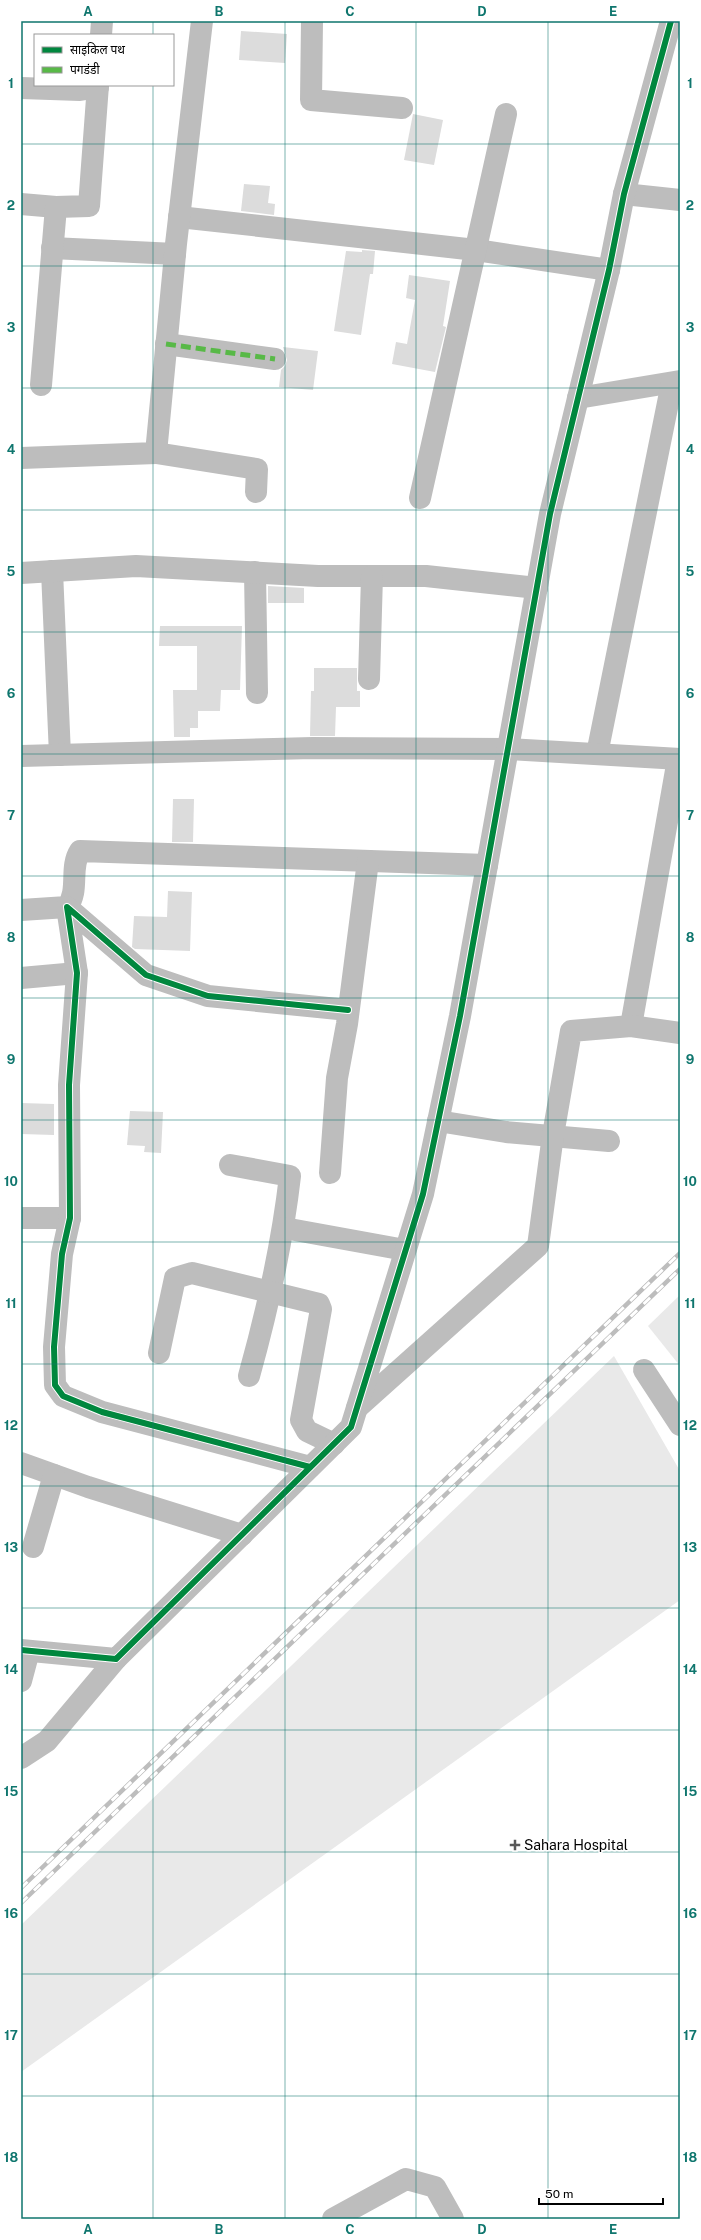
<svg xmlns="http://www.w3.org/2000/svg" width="701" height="2240" font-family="'Public Sans','Noto Sans Devanagari',sans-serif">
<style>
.green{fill:#e9e9e9}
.building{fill:#dcdcdc}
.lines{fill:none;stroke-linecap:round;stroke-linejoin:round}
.minor{stroke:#bdbdbd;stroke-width:22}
.rail-casing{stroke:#bdbdbd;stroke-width:4.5}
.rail{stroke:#fff;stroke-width:3;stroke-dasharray:9;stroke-linecap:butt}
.quiet{stroke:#58b947;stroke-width:5;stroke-dasharray:10 5;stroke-linecap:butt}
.cycleway-casing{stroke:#fff;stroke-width:8}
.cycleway{stroke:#00873e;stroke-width:6}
.grid{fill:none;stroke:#0f766e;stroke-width:1;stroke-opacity:0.55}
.poi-dot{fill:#595959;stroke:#fff;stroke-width:1.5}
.labels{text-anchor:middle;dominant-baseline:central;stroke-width:3;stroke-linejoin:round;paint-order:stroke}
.poi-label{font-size:14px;fill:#000;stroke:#fff;text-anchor:start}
.neatline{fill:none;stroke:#0f766e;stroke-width:1.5}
.grid-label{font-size:13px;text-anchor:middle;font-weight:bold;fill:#0f766e}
</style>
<rect width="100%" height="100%" fill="#fff"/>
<g class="green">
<polygon points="680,1295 680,1366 648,1326"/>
<polygon points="614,1356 680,1471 680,1600 21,2072 21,1925"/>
</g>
<g class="building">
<polygon points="241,31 287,34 285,63 239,60"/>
<polygon points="413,114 443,120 434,165 404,160"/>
<polygon points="244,184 270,186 268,203 275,204 274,215 241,211"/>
<polygon points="362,250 375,251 373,274 370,274 361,335 334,331 346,251 362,252"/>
<polygon points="409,275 450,281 443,326 446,327 435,372 392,364 396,342 407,344 415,300 406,298"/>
<polygon points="283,347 318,351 313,390 279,387 281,370 285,366 287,360"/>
<polygon points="268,586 304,588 304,603 268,603"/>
<polygon points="160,626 242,626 240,690 221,690 220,711 198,711 198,728 190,728 190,737 174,737 173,690 197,690 197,646 159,646"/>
<polygon points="314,668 357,668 357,691 360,691 360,707 336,707 335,736 310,736 311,691 314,691"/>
<polygon points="173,799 194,799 193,842 172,842"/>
<polygon points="168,891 192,892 190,951 135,949 132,947 134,916 167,917"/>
<polygon points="21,1103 54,1104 54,1135 21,1134"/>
<polygon points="130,1111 163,1112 161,1153 144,1152 145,1146 127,1145"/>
</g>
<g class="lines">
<g class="minor">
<polyline points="312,21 311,100 402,108"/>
<polyline points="101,35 102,21"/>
<polyline points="21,88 80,90 98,87"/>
<polyline points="624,194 680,200"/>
<polyline points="21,204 56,207"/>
<polyline points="179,217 476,250 609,270"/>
<polyline points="52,248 175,254"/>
<polyline points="166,344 275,359"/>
<polyline points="41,385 56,207 89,206 98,85"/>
<polyline points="578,398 680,381"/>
<polyline points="156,453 257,469 256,492"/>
<polyline points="21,458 156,453 176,244 202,21"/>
<polyline points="420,498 506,114"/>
<polyline points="52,571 60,755"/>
<polyline points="255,572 257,693"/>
<polyline points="21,573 136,566 318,576 426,576 537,588"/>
<polyline points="369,679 372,576"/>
<polyline points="597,754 672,383"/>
<polyline points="21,756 313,748 508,749 680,759"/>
<path d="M21 910 67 907C80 890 69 868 80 851L487 865"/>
<polyline points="21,978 77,973"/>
<polyline points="631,1026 678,759"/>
<polyline points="438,1121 506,1132 609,1141"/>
<path d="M230 1165 290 1176C282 1246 268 1308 249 1376"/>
<polyline points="330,1173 337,1078 347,1024 368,861"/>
<polyline points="21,1218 70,1218"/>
<polyline points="284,1228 405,1250"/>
<polyline points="159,1353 175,1278 192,1273 319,1304 321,1309 301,1420 307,1431 334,1444"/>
<polyline points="644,1370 680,1425"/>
<polyline points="357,1408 538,1246 553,1135 571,1031 631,1026 680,1033"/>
<polyline points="21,1463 88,1487 242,1535"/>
<polyline points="310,1467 102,1412 63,1396 55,1385 54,1347 62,1254 70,1218 69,1085 77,973 67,907 146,975 208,996 348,1010"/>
<polyline points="33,1547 54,1475"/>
<polyline points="21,1650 116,1659 351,1427 423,1194 460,1016 550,514 609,270 624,194 671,21"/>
<polyline points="21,1681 29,1651"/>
<polyline points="21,1758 47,1741 116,1659"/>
<polyline points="333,2219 406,2179 435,2187 453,2219"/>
</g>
<defs>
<g id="rail">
<polyline points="21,1888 680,1253"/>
<polyline points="21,1903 680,1269"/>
</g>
</defs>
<use href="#rail" class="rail-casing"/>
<use href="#rail" class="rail"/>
<polyline class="quiet" points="166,344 275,359"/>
<defs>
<g id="cycleway">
<polyline points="310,1467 102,1412 63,1396 55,1385 54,1347 62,1254 70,1218 69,1085 77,973 67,907 146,975 208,996 348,1010"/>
<polyline points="21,1650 116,1659 351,1427 423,1194 460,1016 550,514 609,270 624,194 671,21"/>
</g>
</defs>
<use href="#cycleway" class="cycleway-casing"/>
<use href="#cycleway" class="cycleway"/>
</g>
<path class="grid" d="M153 21V35M285 21V2219M416 21V2219M548 21V2219M153 85V2219M21 144H680M21 266H680M21 388H680M21 510H680M21 632H680M21 754H680M21 876H680M21 998H680M21 1120H680M21 1242H680M21 1364H680M21 1486H680M21 1608H680M21 1730H680M21 1852H680M21 1974H680M21 2096H680"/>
<path class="poi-dot" d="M513 1839h4v4h4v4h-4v4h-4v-4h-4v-4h4z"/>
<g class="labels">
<g class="poi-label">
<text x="524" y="1845">Sahara Hospital</text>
</g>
</g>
<rect width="701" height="2240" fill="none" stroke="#ffffff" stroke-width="44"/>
<rect x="34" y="34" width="140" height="52" fill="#ffffff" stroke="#999999"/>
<rect x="42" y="47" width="20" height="6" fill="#00873e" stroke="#999999"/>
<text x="70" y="54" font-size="12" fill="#000000">साइकिल पथ</text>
<rect x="42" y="67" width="20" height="6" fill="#58b947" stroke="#999999"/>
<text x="70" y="74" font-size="12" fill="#000000">पगडंडी</text>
<path d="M539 2198v6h124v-6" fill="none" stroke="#000000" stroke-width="2"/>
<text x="545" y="2198" font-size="12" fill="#000000" stroke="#ffffff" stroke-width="3" paint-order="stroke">50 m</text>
<rect x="22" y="22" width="657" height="2196" class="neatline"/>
<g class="grid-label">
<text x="88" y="16">A</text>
<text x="219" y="16">B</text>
<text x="350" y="16">C</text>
<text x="482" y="16">D</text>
<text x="613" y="16">E</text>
<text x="11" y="88">1</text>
<text x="690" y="88">1</text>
<text x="11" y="210">2</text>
<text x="690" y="210">2</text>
<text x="11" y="332">3</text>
<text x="690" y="332">3</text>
<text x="11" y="454">4</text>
<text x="690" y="454">4</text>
<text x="11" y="576">5</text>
<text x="690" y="576">5</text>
<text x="11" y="698">6</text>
<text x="690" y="698">6</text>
<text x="11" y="820">7</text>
<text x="690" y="820">7</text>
<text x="11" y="942">8</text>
<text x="690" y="942">8</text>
<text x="11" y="1064">9</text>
<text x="690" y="1064">9</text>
<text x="11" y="1186">10</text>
<text x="690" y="1186">10</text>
<text x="11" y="1308">11</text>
<text x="690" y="1308">11</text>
<text x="11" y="1430">12</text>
<text x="690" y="1430">12</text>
<text x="11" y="1552">13</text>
<text x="690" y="1552">13</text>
<text x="11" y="1674">14</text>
<text x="690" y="1674">14</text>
<text x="11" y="1796">15</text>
<text x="690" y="1796">15</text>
<text x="11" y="1918">16</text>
<text x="690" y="1918">16</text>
<text x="11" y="2040">17</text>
<text x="690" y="2040">17</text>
<text x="11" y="2162">18</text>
<text x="690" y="2162">18</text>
<text x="88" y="2234">A</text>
<text x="219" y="2234">B</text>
<text x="350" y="2234">C</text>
<text x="482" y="2234">D</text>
<text x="613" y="2234">E</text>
</g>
</svg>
